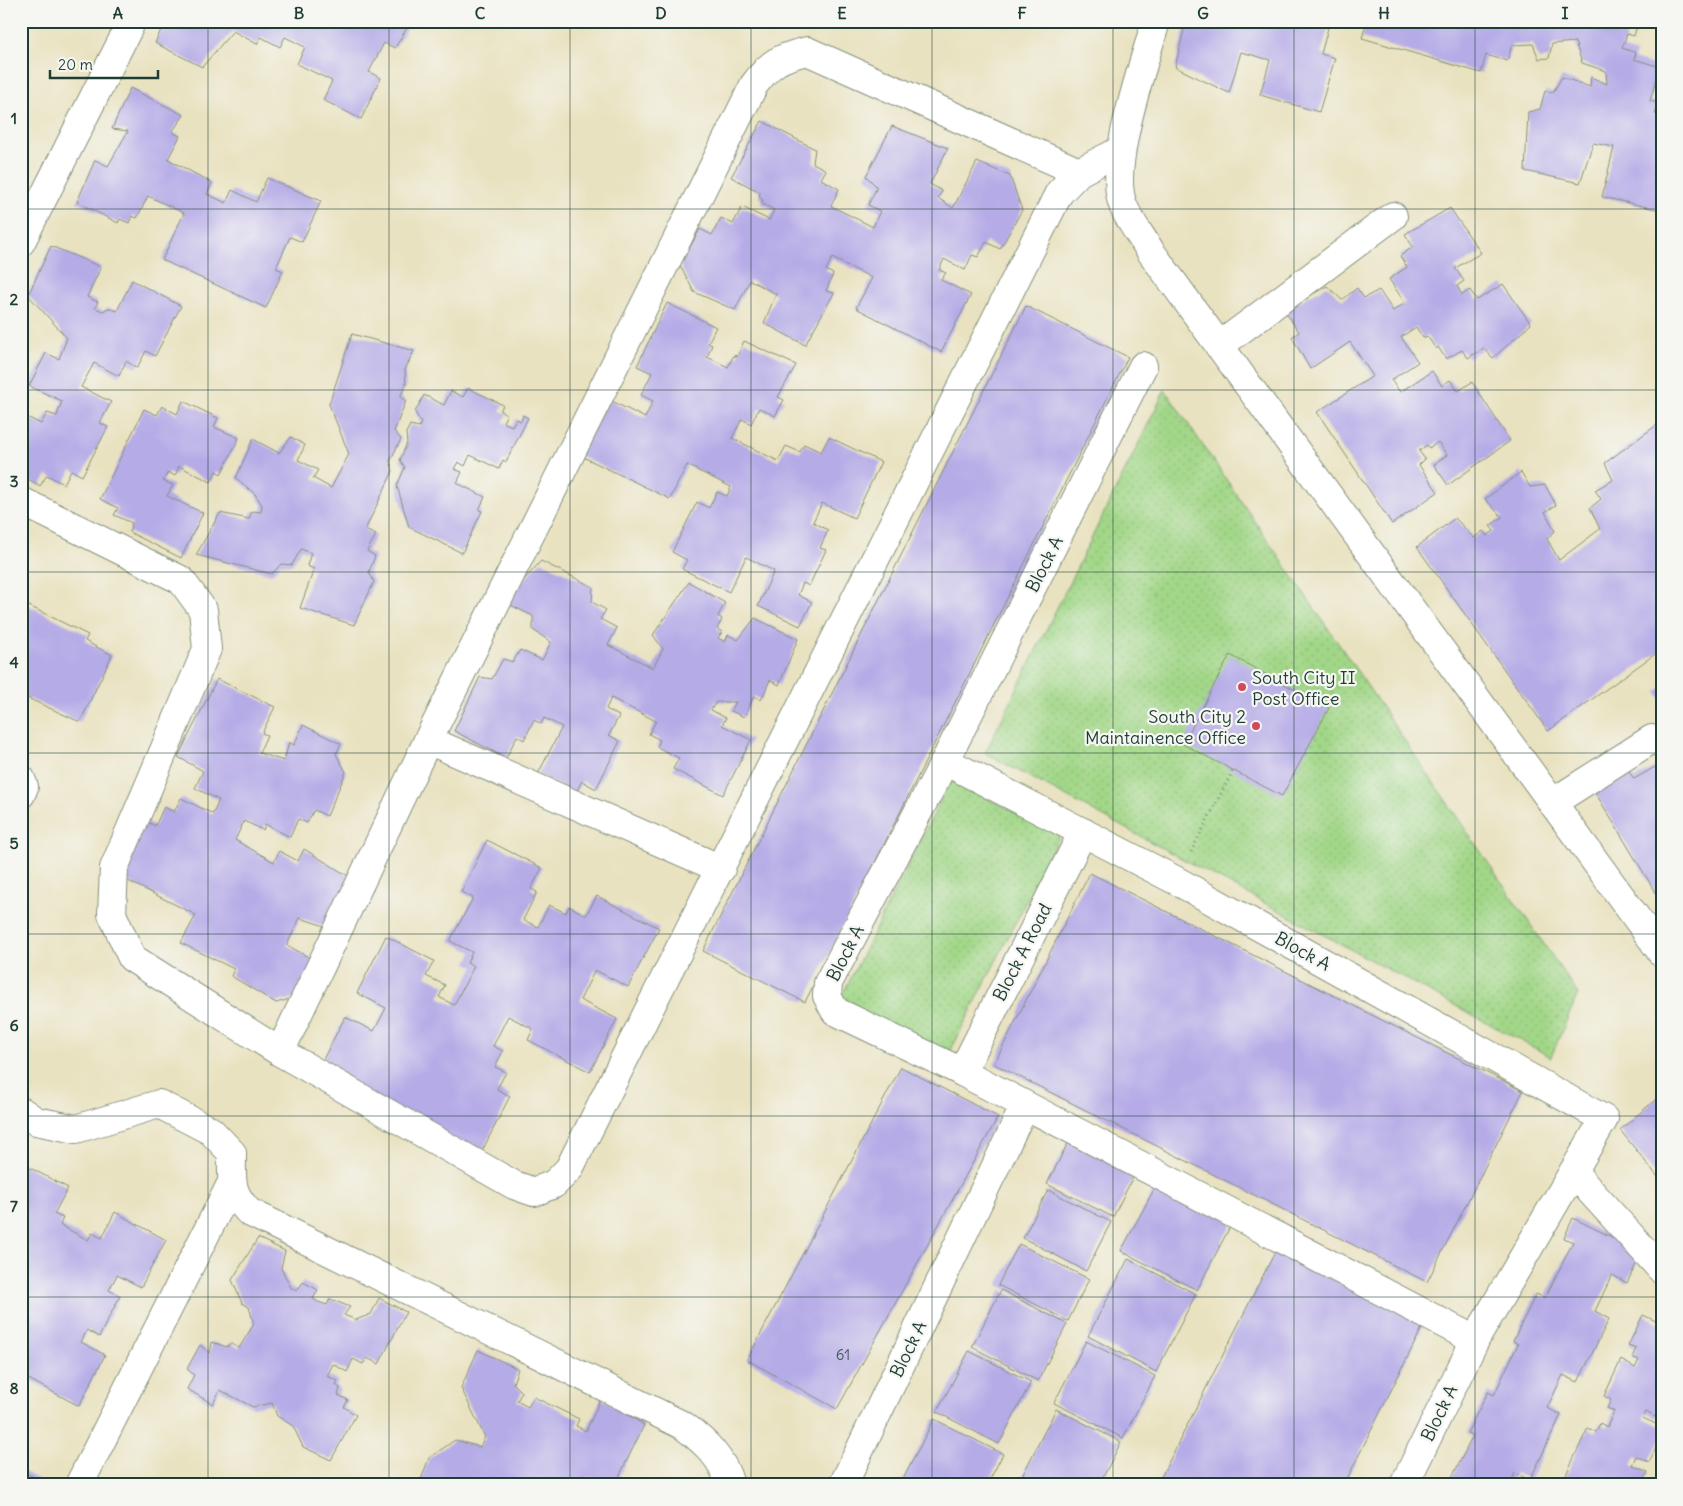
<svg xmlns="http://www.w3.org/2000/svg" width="1683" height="1506" font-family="Delius,sans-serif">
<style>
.park{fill:url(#park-dots);stroke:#608a5e}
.building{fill:#b5abe7}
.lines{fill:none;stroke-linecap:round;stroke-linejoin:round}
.minor-casing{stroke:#84907a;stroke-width:30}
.path{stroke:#84907a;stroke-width:3;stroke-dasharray:1 4;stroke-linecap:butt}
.minor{stroke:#fff;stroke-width:28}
.grid{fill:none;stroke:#1f3d34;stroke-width:1;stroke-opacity:0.55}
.poi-dot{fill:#d1495b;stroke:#f6f6f2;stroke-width:2}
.labels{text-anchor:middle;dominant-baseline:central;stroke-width:4.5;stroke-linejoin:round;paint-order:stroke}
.number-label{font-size:15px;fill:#445861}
.street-label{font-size:18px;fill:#1f3d34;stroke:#f6f6f2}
.poi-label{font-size:18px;fill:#1f3d34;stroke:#f6f6f2;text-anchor:start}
.neatline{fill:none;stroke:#1f3d34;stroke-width:2}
.grid-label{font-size:16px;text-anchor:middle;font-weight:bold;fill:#1f3d34}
</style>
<defs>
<pattern id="park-dots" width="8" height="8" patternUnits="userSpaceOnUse" patternTransform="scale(1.25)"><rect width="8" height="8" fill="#a2d788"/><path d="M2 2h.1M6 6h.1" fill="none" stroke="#8bb976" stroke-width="1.8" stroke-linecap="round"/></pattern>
</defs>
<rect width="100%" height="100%" fill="#f6f6f2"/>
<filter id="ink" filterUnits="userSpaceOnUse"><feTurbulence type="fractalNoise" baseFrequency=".02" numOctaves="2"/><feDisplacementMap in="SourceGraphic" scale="10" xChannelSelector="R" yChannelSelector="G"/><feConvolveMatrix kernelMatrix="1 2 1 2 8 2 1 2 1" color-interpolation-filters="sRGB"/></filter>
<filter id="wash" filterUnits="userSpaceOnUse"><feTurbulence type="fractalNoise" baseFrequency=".0096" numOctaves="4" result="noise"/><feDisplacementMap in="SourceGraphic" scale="20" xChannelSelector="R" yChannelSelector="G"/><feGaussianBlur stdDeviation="1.12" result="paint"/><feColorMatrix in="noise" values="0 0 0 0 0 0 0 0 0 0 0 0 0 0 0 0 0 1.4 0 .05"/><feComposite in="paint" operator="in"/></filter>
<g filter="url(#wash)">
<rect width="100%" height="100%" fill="#e9e2c0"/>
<g class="park">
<polygon points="1165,390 1578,994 1551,1057 985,753"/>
<polygon points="951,780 1060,835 948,1056 839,1001"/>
</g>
<g id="blocks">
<g class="building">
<polygon points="165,21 275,21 283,25 285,21 411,21 395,48 384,43 369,72 381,78 361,119 323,100 332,81 297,64 305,47 285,37 280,47 261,37 257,44 233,31 202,67 155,43"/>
<polygon points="1322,21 1321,26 1328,28 1321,54 1335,58 1319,112 1260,95 1270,60 1241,52 1229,93 1175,67 1186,22"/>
<polygon points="1367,21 1662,21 1662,29 1638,22 1634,36 1627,34 1622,48 1636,53 1634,59 1660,67 1650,101 1659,103 1655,114 1662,116 1660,210 1602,197 1614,147 1593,143 1580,183 1525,171 1528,112 1540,109 1545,91 1553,92 1562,77 1590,87 1591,77 1607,84 1606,71 1582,63 1575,42 1552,44 1549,58 1539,59 1533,44 1512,45 1507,61 1486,55 1481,73 1362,38"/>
<polygon points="130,88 184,115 172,132 180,136 168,159 212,183 207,194 226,203 232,190 256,202 267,178 321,201 302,242 290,237 276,268 283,271 266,308 162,260 184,213 148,196 137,218 132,216 129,223 120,219 118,223 77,202 95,160 108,166 128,131 112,129"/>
<polygon points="762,121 815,149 813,163 826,170 821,179 839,189 831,206 873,227 880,211 868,205 877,187 866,176 892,126 948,148 930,184 942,191 938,198 953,208 977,162 1010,176 1022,210 1000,249 986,242 978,257 972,255 965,270 944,259 939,270 946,273 941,280 971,295 941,352 856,308 872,278 832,258 826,270 833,274 826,291 834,293 805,345 764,323 776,294 750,280 735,310 694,292 680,265 700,229 712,235 721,218 733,224 742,207 769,220 774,210 761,203 763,200 759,197 760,192 731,177"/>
<polygon points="1450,208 1481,253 1455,268 1464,281 1457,286 1462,295 1470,290 1477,300 1503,284 1531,324 1493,358 1484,348 1468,358 1462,350 1446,359 1438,347 1436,349 1427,336 1423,338 1416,327 1401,337 1418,362 1391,380 1400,392 1432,371 1442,386 1450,380 1458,391 1472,382 1510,441 1448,485 1434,465 1447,455 1438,442 1429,448 1427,445 1419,451 1425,459 1419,465 1438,492 1392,524 1317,412 1373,376 1350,342 1310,369 1292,337 1299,332 1284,310 1327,286 1342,300 1357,288 1364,298 1379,290 1393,311 1405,303 1389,279 1407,267 1400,256 1413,247 1405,234"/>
<polygon points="51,246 101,267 87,297 98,302 95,308 103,311 108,308 117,311 132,280 181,306 155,356 146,351 137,368 126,361 119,376 94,363 81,387 111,402 100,423 108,427 82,476 71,470 64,484 47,475 40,486 21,475 21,414 41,424 47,413 57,416 62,401 29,386 46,353 59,359 67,338 28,295"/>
<polygon points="667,303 716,327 708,343 712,345 707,357 728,367 734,355 737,357 744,341 796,365 778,397 784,400 775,416 759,408 751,424 742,419 732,438 778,461 786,446 800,452 804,444 821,452 829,437 881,462 854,518 822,503 813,522 828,530 820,548 826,550 809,586 803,583 798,595 812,602 800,626 758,606 774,571 746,557 729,592 682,569 687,560 672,552 697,502 709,508 717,492 727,496 731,487 687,465 670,499 577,454 604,397 645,418 653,401 641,395 652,373 637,366"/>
<polygon points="1026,306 1128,357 805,1002 703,951"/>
<polygon points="352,334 414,351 405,370 406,385 400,397 406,401 394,431 401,439 390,461 393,471 365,530 376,535 367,551 375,556 369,572 374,582 354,625 300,608 314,569 307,566 311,553 301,549 292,565 281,564 272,574 196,555 220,513 249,519 252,511 261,512 262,505 255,494 236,478 253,439 279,453 291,437 305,445 298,460 318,470 313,478 331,488 349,454 329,404"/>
<polygon points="468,388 503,405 500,411 507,414 503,422 512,426 516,419 521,421 523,415 528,418 506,462 503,460 499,469 470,455 465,466 458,462 454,469 462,472 457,483 485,497 479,510 482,511 462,553 409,527 397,486 405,467 400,460 407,443 406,433 410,425 419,427 421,423 415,412 424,395 444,405 451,391 463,397"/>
<polygon points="183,401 218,418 214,427 239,438 221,474 216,471 211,482 179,466 175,476 168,472 163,481 173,485 167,496 203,513 181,558 129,532 132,523 114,515 118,508 100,499 144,409 157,415 162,406 177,414"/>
<polygon points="1658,424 1662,429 1662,506 1657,510 1662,517 1662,649 1548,731 1417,547 1455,518 1474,538 1483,531 1487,536 1494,531 1490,526 1502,517 1485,499 1521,472 1530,487 1545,485 1556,505 1545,512 1555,531 1547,539 1559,560 1600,529 1590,508 1601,499 1595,490 1613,480 1605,463"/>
<polygon points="541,561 593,587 592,602 606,610 600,619 617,628 608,645 653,668 663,649 653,635 689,582 725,603 718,616 722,619 717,629 722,632 718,638 725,642 728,635 738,640 755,618 798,639 779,685 770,680 761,700 754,696 744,717 731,711 736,702 716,702 711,710 726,718 722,725 751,740 723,795 673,769 679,758 657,747 660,740 649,734 656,721 611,698 606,709 619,716 609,735 620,741 596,789 582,781 575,794 538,774 562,727 544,718 541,724 534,720 524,740 517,736 506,758 454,731 480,677 492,679 503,659 513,662 520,650 542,660 551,642 533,630 533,616 504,602"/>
<polygon points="21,602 88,635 85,641 112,655 80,722 21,695"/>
<polygon points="1230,655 1329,708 1282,796 1183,744"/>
<polygon points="217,679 275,707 262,733 267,735 259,753 284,761 289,742 294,745 303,725 341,744 336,754 346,772 327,816 314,810 307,823 298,819 290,837 265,824 263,830 244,821 235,840 274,862 279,851 298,861 304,849 358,882 337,930 300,918 287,945 315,961 300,996 276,1003 231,976 234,969 181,943 196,915 118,876 146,821 155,826 164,807 174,812 181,798 213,814 219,800 195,788 203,771 178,757"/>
<polygon points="1662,688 1662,701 1656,691"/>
<polygon points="1655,767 1662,775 1662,903 1593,789 1627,768 1634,779"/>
<polygon points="487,840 542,868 531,889 537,892 523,920 538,927 549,905 566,913 569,906 586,915 597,896 659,928 628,987 595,970 580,1000 617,1019 590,1072 528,1040 533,1029 508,1016 493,1046 503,1051 495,1067 506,1072 497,1089 510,1096 480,1155 317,1071 345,1017 374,1031 386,1008 357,993 386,936 434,961 426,976 445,985 439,997 454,1005 474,966 467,963 472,952 450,941 473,898 461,892"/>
<polygon points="1090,873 1523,1091 1427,1282 994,1064"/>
<polygon points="901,1067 998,1117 837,1409 747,1360"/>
<polygon points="1662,1094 1662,1182 1620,1130"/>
<polygon points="1073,1133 1138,1167 1113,1217 1047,1184"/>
<polygon points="21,1163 68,1188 54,1214 63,1218 60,1225 88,1240 92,1233 102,1238 115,1212 166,1240 141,1287 117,1275 109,1290 120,1296 99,1337 87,1330 81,1342 105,1355 79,1406 21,1375"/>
<polygon points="1158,1182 1233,1221 1197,1290 1121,1251"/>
<polygon points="1048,1190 1111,1222 1086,1271 1023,1238"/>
<polygon points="1573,1218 1642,1252 1627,1283 1612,1275 1595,1311 1609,1319 1578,1382 1563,1375 1547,1408 1561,1415 1530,1480 1515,1473 1510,1485 1448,1485 1473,1436 1467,1433 1488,1392 1494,1395 1518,1344 1513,1341 1536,1294 1545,1298 1573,1242 1564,1238"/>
<polygon points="258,1238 285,1251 281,1268 291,1288 297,1291 303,1282 318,1290 313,1299 318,1302 327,1305 330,1299 350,1307 344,1315 356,1320 371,1314 379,1298 406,1312 379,1364 367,1358 363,1364 353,1359 347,1372 333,1364 327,1376 338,1381 336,1385 340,1388 338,1395 348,1400 344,1407 356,1415 331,1460 303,1447 293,1426 277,1416 272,1403 253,1407 220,1390 213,1404 187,1389 194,1375 187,1369 200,1345 210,1353 212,1342 227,1347 230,1343 239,1348 254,1324 249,1307 242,1303 232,1280"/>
<polygon points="1019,1244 1089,1279 1068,1321 998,1285"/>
<polygon points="1276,1250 1424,1324 1344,1485 1157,1485"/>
<polygon points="1128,1259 1196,1294 1156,1372 1088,1336"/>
<polygon points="1001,1290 1067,1324 1038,1381 972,1347"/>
<polygon points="1643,1315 1662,1324 1662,1415 1659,1413 1657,1418 1646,1412 1643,1418 1662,1427 1662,1436 1649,1462 1636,1456 1632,1465 1648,1472 1641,1485 1561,1485 1588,1428 1596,1432 1600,1423 1607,1427 1614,1411 1607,1408 1611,1400 1604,1396 1621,1360 1635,1368 1639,1360 1632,1357 1636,1349 1628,1346"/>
<polygon points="1086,1341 1155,1376 1123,1438 1054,1403"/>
<polygon points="478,1350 518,1369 513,1383 522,1392 517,1401 528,1407 534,1397 579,1419 576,1426 586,1431 601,1398 644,1425 617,1481 587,1477 584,1485 419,1485 429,1458 455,1440 480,1447 485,1437 461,1388"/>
<polygon points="969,1351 1031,1382 999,1444 937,1412"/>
<polygon points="1056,1409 1121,1442 1099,1485 1018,1484"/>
<polygon points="934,1419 1003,1454 987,1485 900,1485"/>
<polygon points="21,1470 41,1481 38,1485 21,1485"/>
</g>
</g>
</g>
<g filter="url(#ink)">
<use href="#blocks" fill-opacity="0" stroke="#84907a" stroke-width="1"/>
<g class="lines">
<defs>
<g id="minor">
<path d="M1156 21C1144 64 1107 166 1123 205 1129 221 1142 237 1151 252L1662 953"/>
<polyline points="21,242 132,21"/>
<polyline points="1219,346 1393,216"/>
<polyline points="1143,366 945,761 828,983 827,996 835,1011 962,1072 1475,1340"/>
<polyline points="21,501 181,580 203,610 207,649 114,868 112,914 132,958 280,1052 514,1185 534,1192 554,1184 569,1169 1059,193 1079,172 1121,150"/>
<polyline points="428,740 721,869"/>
<polyline points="945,761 1177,881 1604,1119 1475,1340 1404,1485"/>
<polyline points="21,779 24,787 21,794"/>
<polyline points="1552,803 1652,739"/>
<path d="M280 1052 428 740 754 85C771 62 779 58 807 51L1079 172"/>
<polyline points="962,1072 1083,832"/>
<path d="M21 1111 36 1121 76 1129 159 1104 211 1131 232 1153C232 1180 229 1192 249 1212L684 1426C705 1442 723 1458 730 1485"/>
<polyline points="1573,1172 1662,1270"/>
<polyline points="79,1485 231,1184"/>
<polyline points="843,1485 1025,1105"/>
</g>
</defs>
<use href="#minor" class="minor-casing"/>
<polyline class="path" points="1191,852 1233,770"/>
<use href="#minor" class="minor"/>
</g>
</g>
<path class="grid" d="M208 21V1485M389 21V1485M570 21V1485M751 21V1485M932 21V1485M1113 21V1485M1294 21V1485M1475 21V1485M21 209H1662M21 390H1662M21 572H1662M21 753H1662M21 934H1662M21 1116H1662M21 1297H1662"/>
<g class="poi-dot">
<circle cx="1242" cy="687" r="5"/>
<circle cx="1256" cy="726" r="5"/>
</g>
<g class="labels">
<g class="number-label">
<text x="843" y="1354">61</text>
</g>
<g class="street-label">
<text transform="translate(1044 564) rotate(-63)">Block A</text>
<text transform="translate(1303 951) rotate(29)">Block A</text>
<text transform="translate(1022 952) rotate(-63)">Block A Road</text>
<text transform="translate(845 953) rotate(-63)">Block A</text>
<text transform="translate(908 1349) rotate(-64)">Block A</text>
<text transform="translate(1439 1413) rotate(-64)">Block A</text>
</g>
<g class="poi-label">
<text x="1252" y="677">South City II<tspan x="1252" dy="21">Post Office</tspan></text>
<text x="1246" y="716" text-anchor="end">South City 2<tspan x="1246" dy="21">Maintainence Office</tspan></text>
</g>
</g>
<rect width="1683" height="1506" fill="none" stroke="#f6f6f2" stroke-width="55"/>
<path d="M50 70v8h108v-8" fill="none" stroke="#1f3d34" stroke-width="2.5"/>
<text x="58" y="70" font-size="15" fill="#1f3d34" stroke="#f6f6f2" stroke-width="4" paint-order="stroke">20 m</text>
<rect x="28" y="28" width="1628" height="1450" class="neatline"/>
<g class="grid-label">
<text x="118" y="19">A</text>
<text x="299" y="19">B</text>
<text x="480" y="19">C</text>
<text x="661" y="19">D</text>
<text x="842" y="19">E</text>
<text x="1022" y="19">F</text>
<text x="1203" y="19">G</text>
<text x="1384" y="19">H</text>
<text x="1565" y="19">I</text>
<text x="14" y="124">1</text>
<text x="14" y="305">2</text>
<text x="14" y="487">3</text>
<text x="14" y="668">4</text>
<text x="14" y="849">5</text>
<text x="14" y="1031">6</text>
<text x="14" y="1212">7</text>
<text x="14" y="1394">8</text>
</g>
</svg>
